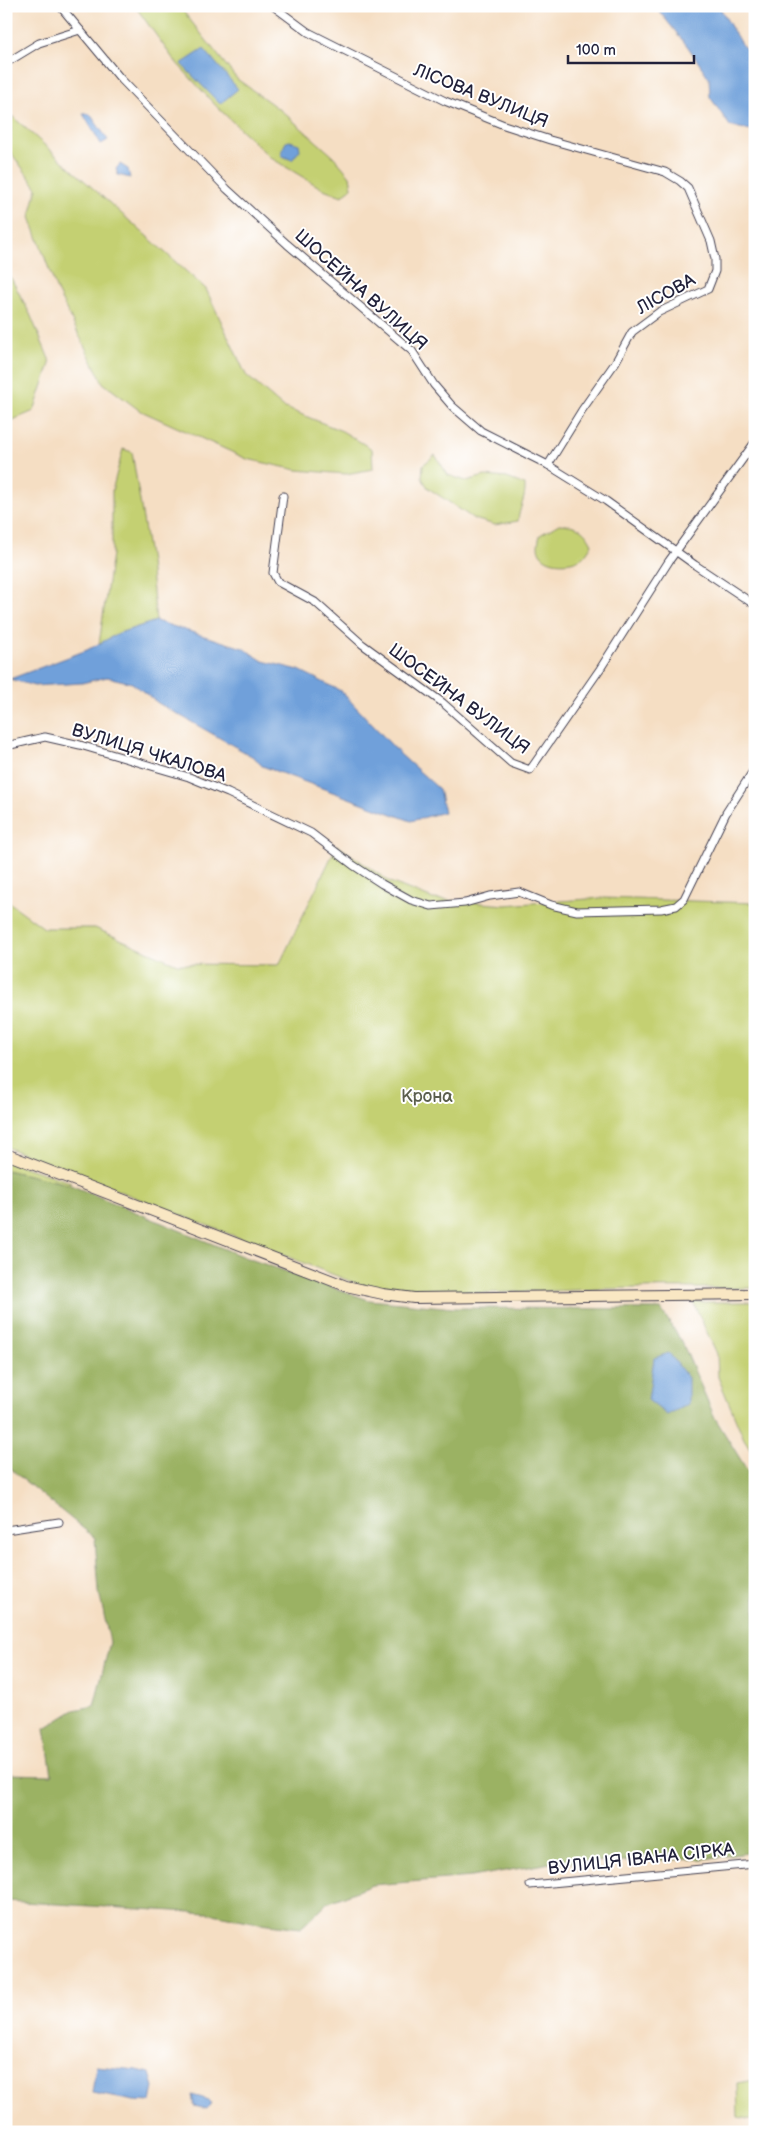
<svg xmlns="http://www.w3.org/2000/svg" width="761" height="2138" font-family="'Balsamiq Sans',sans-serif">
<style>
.green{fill:#c4d072;stroke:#737956}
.forest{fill:#9bb264;stroke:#5e6a50}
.water{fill:#70a0da;stroke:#49618a}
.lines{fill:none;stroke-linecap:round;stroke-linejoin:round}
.street-casing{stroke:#423e4f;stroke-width:9}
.secondary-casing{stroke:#423e4f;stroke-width:12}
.street{stroke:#fff;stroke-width:7}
.secondary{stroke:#f9e7c3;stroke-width:10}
.labels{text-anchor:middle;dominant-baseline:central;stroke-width:4;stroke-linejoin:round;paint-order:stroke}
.street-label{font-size:18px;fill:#22223b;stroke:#fff}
.park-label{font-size:18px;fill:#5b5f4e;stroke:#fff}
</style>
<rect width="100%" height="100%" fill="#fff"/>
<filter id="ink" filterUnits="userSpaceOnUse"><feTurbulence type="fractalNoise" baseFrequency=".02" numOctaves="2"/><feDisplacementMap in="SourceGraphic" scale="10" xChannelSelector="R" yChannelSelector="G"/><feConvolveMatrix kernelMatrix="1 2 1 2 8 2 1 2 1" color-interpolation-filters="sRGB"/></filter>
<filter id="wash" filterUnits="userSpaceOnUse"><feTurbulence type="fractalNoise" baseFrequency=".0096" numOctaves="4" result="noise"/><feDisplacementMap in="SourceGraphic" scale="20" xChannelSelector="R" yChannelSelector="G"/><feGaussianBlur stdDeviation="1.12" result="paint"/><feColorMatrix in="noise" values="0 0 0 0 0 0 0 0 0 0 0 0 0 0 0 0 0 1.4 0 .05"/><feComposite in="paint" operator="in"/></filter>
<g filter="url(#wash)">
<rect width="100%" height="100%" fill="#f5dec3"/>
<g class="green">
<polygon points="135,6 179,6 237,79 283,112 334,157 350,176 352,188 342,196 321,188 271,158 217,107 174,60"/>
<polygon points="12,116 206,289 246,375 283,407 342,431 372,449 373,469 346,474 297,470 247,459 139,410 103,383 57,291 30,217 37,188 9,150"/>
<polygon points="6,274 11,278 30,314 49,359 50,364 34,411 6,423"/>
<polygon points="123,449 132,452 150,562 156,621 119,633 99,644 112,554 112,491"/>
<path d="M435 455 448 475 466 481 485 476 507 478 525 485C526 499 519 508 518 521L495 525 474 519 428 488 422 478 423 465Z"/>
<path d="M559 524C577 525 584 528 592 544 590 548 586 554 583 557 571 566 540 566 538 547 538 544 539 539 540 535Z"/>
<path d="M337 845 390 882 433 899 505 905 602 898 755 903V1288C715 1289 676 1287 637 1288 545 1290 451 1299 360 1285L6 1147V900L44 928H95L177 964 279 965Z"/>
<polygon points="6,1161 71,1182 68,1184 6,1170"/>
<polygon points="693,1302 755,1302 755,1456 744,1439 718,1377 717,1354"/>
<polygon points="755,2080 755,2120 738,2117 737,2083"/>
</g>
<polygon class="forest" points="6,1170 68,1184 244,1257 369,1300 454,1308 661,1309 682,1342 715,1418 755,1483 755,1852 704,1859 550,1863 471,1877 372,1885 327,1903 301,1928 253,1922 208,1913 6,1901 6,1774 52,1775 45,1728 74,1710 94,1706 110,1642 99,1592 95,1538 20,1477 6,1464"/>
<g class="water">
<polygon points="655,6 719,6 741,44 755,57 755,131 730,126 710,97 709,78 688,47"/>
<polygon points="204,49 238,89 220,104 181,64"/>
<polygon points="83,114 90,114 108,140 101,144"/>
<polygon points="290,141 299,144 300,150 292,160 282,156 282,150 286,142"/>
<polygon points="120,164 128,169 130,178 118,175 116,169"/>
<polygon points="156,621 243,648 263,661 299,670 341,691 400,754 439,789 444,812 411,821 262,766 255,758 158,703 132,683 107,677 82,683 34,686 10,679 87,650 119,633"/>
<polygon points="669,1353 688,1378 688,1404 667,1415 648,1400 654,1358"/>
<polygon points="96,2066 137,2070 150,2073 154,2087 151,2102 134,2101 92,2093"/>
<polygon points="192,2095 203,2098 211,2103 207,2109 194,2106"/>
</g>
</g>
<g filter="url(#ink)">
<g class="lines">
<defs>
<g id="street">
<polyline points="60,6 120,78 227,189 287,244 412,351 434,385 452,406 481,431 548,465 606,501 695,565 755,605"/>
<polyline points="273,6 308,32 445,101 504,125 550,140 665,172 680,181 688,188 711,241 715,259 715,271 708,289 659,312 632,332 615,363 582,410 548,465"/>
<polyline points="6,63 39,43 80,30"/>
<polyline points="283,496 273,573 278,582 315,602 362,644 443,703 511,763 530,770 600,669 669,561 755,442"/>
<polyline points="6,746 45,737 80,745 189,777 228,793 311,833 353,865 382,884 411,900 431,906 465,903 490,896 519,892 551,905 577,911 661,909 676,906 684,899 726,813 755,768"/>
<polyline points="6,1530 59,1522"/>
<polyline points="530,1885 755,1864"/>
</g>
<polyline id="secondary" points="6,1154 346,1286 383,1294 414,1298 755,1294"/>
</defs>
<use href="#street" class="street-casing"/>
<use href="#secondary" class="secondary-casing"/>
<use href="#street" class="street"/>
<use href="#secondary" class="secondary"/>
</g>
</g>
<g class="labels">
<g class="street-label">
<text transform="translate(481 96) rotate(22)">ЛІСОВА ВУЛИЦЯ</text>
<text transform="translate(361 290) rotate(42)">ШОСЕЙНА ВУЛИЦЯ</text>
<text transform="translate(666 294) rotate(-29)">ЛІСОВА</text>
<text transform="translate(459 699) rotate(37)">ШОСЕЙНА ВУЛИЦЯ</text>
<text transform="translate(149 753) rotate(17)">ВУЛИЦЯ ЧКАЛОВА</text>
<text transform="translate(641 1859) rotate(-6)">ВУЛИЦЯ ІВАНА СІРКА</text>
</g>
<g class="park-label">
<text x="427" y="1096">Крона</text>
</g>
</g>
<rect width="761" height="2138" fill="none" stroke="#fff" stroke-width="25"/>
<path d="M568 55v8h126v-8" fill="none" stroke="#22223b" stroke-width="2.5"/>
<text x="576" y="55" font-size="15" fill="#22223b" stroke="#ffffff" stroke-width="4" paint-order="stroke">100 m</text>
</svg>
